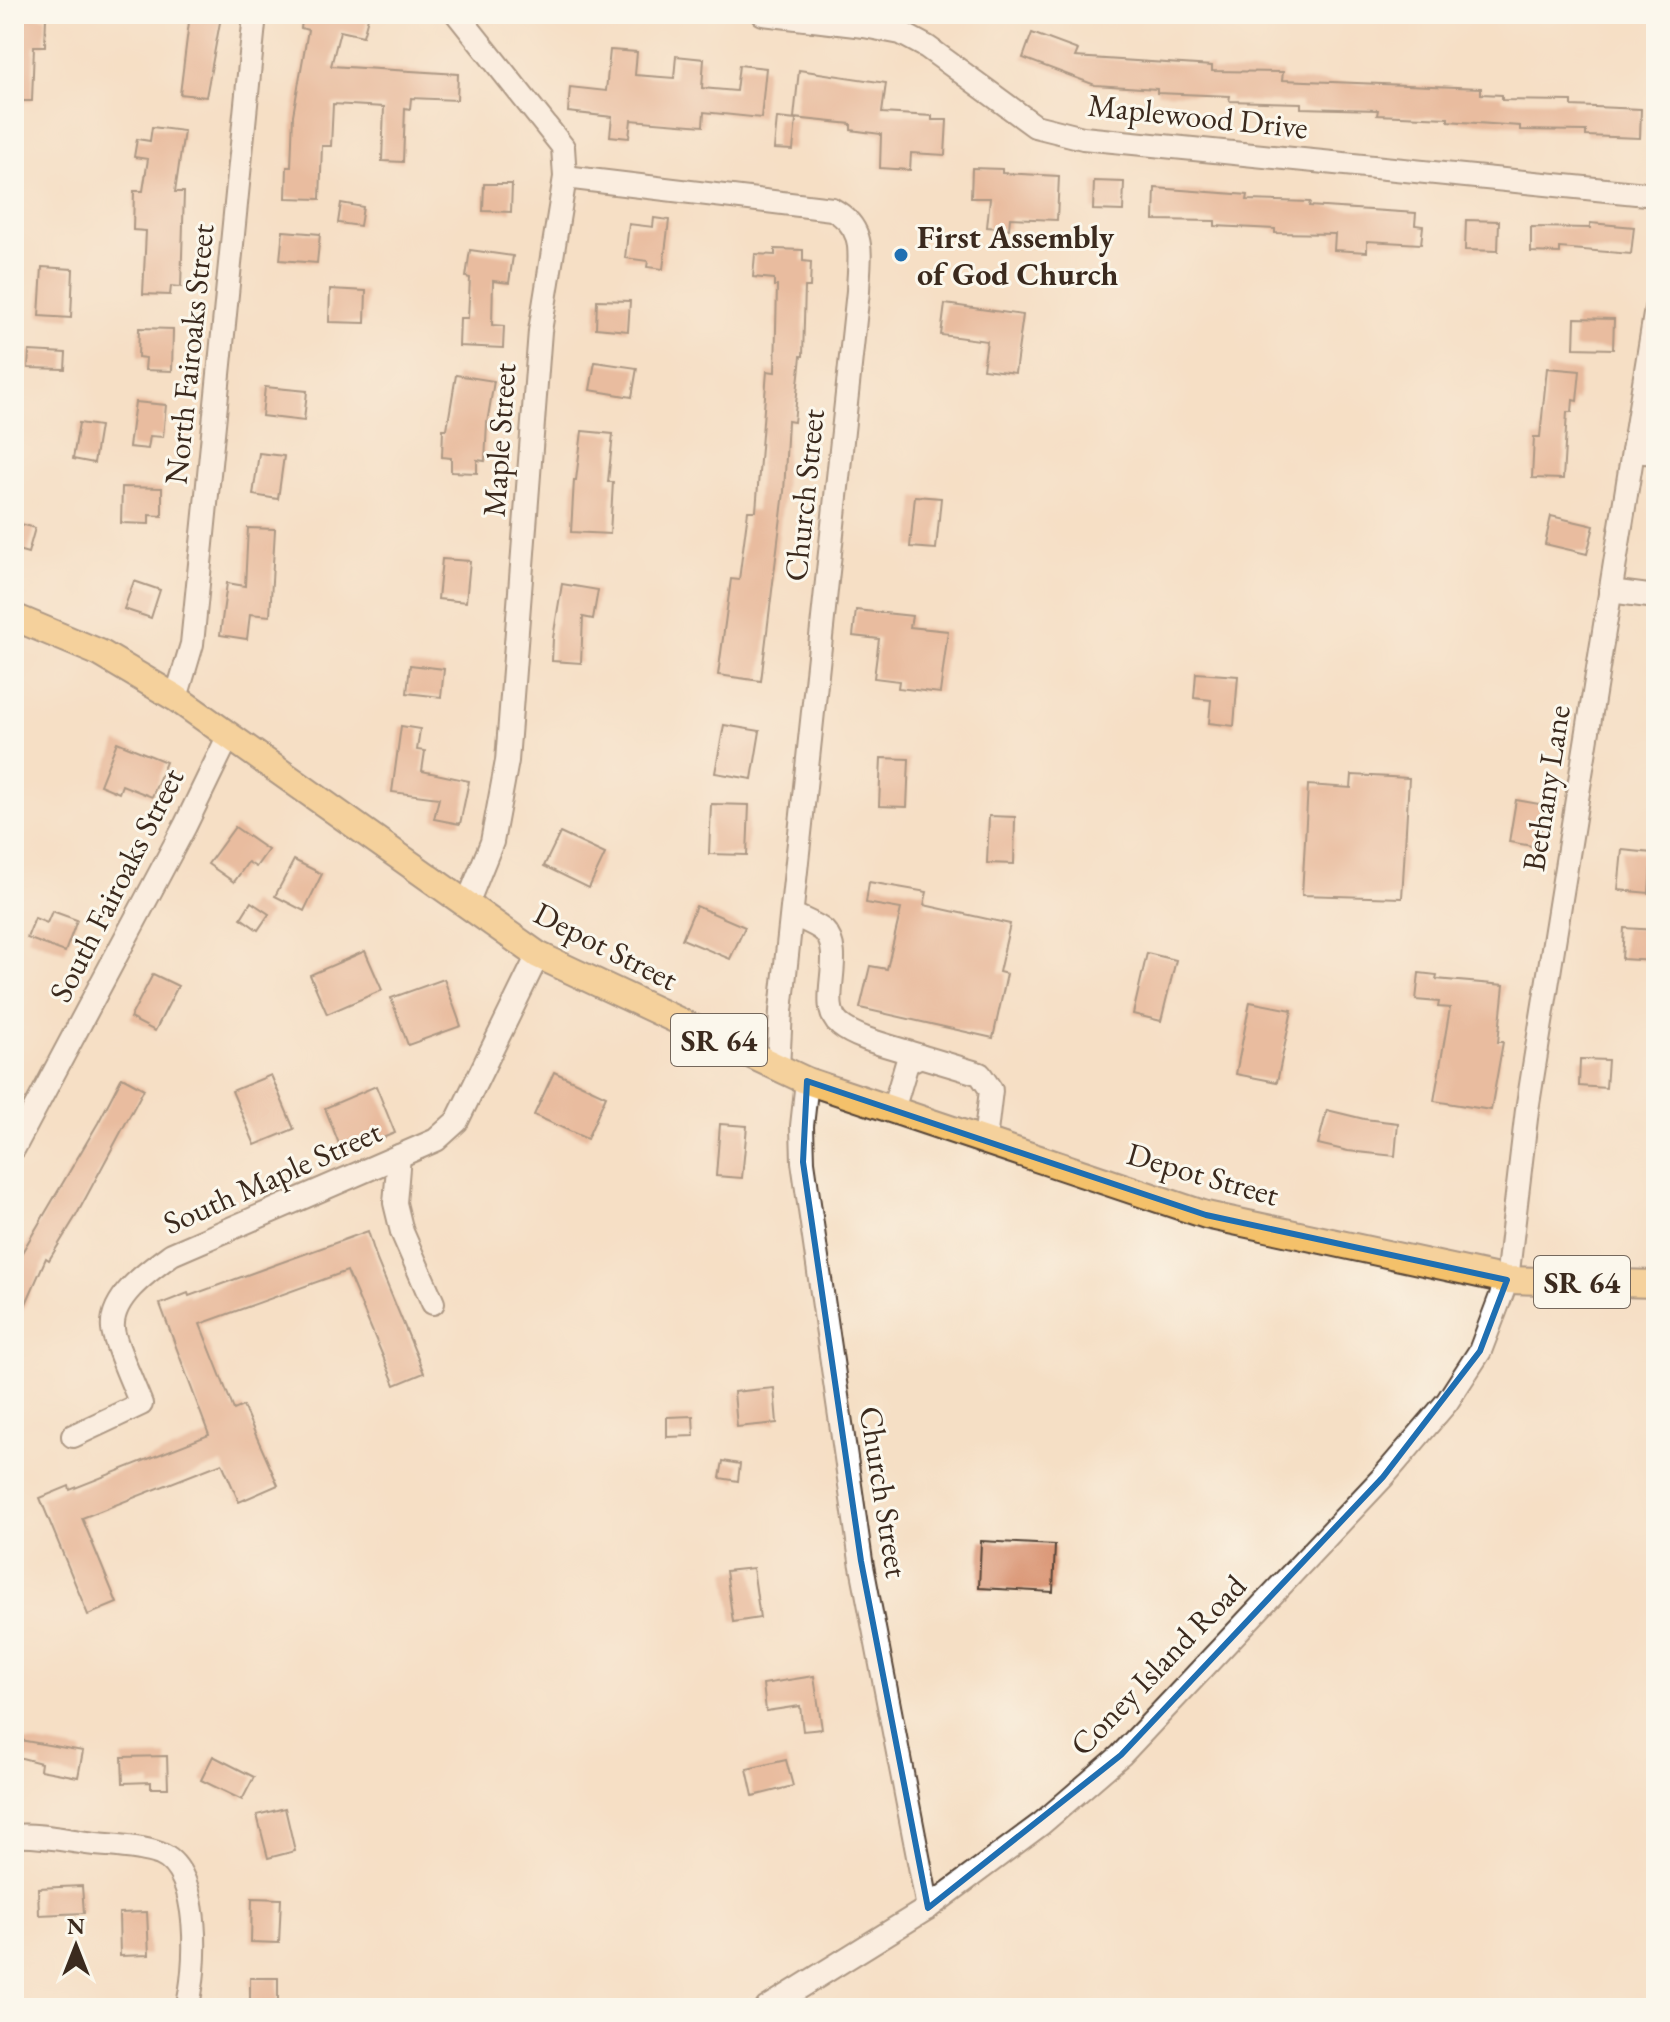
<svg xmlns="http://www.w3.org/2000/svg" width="1670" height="2022" font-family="'EB Garamond',serif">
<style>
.building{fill:#d99371}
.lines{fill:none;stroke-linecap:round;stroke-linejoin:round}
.minor-casing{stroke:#574537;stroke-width:26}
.major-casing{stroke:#574537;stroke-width:30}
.minor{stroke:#fff;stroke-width:22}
.major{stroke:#f4c16a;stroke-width:26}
.marked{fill:none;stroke:#1f6fb2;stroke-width:6;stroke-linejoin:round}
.poi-dot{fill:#1f6fb2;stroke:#fbf7ec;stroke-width:3}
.labels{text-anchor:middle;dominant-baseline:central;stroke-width:6;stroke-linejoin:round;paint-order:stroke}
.shield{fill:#fbf7ec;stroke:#75685c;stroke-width:2}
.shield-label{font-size:30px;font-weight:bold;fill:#3b2a1e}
.street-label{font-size:32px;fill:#3b2a1e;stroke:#fbf7ec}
.poi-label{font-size:32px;font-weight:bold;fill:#3b2a1e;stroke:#fbf7ec;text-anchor:start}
</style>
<rect width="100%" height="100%" fill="#fbf7ec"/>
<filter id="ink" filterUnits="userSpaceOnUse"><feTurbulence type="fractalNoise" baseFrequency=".0125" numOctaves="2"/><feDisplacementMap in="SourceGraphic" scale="16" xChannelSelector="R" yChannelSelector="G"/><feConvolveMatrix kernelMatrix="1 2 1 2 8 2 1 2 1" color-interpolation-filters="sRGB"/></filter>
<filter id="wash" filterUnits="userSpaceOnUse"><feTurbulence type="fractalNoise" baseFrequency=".006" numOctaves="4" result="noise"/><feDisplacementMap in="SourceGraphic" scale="32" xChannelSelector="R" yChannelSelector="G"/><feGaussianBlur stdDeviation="1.8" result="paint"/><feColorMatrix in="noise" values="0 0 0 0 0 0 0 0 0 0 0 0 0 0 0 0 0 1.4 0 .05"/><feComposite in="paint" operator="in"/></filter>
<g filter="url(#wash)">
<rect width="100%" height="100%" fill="#f5dfc5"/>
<g id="blocks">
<g class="building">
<polygon points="190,14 221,17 206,97 180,94"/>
<polygon points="298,14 369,14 363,36 340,31 331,66 458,74 457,100 411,98 410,109 405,108 403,162 382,161 384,107 333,104 331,146 322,146 320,199 286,198 287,167 291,167 293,115 308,30 301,28 302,22 297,20"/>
<polygon points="14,15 46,17 45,46 34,46 32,101 14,101"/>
<polygon points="1032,33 1078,50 1075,57 1212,66 1212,71 1283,72 1282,80 1481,88 1481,94 1502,95 1502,100 1572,101 1572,106 1641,109 1640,138 1586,136 1586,131 1520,130 1520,126 1448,121 1448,118 1377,115 1378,110 1301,108 1301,103 1229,101 1230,96 1157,93 1157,89 1095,85 1023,58"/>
<polygon points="610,50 637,52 635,75 674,78 676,56 704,59 702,88 736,91 739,65 766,68 761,118 704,112 703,126 631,120 629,138 610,136 612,117 568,112 570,87 606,91"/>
<polygon points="799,70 886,83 882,113 932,116 932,120 947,120 945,155 911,153 910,170 880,168 881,134 851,130 851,124 794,118"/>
<polygon points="777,118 796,120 793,150 774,149"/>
<polygon points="152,127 184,131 175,192 184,192 181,287 171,286 170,295 143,294 146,231 133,230 134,191 143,191 148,159 134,157 137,139 150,141"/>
<polygon points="972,168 1002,169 1002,173 1059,176 1057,220 1010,218 1009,229 987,227 990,198 971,198"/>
<polygon points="1094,181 1124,182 1123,211 1093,210"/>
<polygon points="484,184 512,184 511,212 483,211"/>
<polygon points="1155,188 1248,195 1247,200 1310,202 1309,206 1416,213 1415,225 1423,226 1421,244 1367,241 1367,252 1334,250 1335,234 1275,233 1275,229 1215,226 1215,221 1154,220"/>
<polygon points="341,203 363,207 360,226 338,223"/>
<polygon points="654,218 669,220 663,269 647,267 648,261 625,258 629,224 653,227"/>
<polygon points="1466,220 1499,221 1498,251 1465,250"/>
<polygon points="1590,223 1634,227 1631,254 1560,248 1560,253 1531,252 1531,227 1590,228"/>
<polygon points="283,231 320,234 317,263 280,260"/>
<polygon points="775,249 803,250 803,261 811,262 810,287 805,287 803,356 801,356 794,422 788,421 784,492 761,681 718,675 731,579 739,580 748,511 756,511 767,371 775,372 777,286 774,286 774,279 753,277 755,254 775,255"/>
<polygon points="470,250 513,256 509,283 493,281 492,325 504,326 503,348 459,346 460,318 468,318 470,278 466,277"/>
<polygon points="42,267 73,269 71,318 39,316"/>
<polygon points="330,289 366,291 365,323 329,322"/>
<polygon points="597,300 630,301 628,331 596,328"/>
<polygon points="945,304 1023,315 1015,373 983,369 987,341 941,335"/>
<polygon points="1575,318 1614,319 1613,349 1574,348"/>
<polygon points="139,328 173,329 172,371 145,370 146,358 138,357"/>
<polygon points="29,351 66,353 65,369 28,368"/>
<polygon points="595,362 637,368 632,397 590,390"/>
<polygon points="1547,368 1580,371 1577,401 1573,400 1572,412 1567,412 1563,479 1532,478 1534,437 1540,437"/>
<polygon points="456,375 494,381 487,423 485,461 477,460 477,473 451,472 451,458 442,457 443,429 447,429"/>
<polygon points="265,387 307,391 304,421 262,416"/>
<polygon points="135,402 166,405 163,437 150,436 148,449 129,447"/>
<polygon points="79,423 100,426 94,463 73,459"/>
<polygon points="582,431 613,434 608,482 613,482 610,534 571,532 574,480 576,480"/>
<polygon points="259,453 284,456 278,499 253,495"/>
<polygon points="122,487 162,488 162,516 149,515 149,524 121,523"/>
<polygon points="915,496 941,498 936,549 910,547"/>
<polygon points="1551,516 1594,526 1587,554 1545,544"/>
<polygon points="14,522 35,528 28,553 14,549"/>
<polygon points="248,528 275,529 270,616 250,614 247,639 220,635 227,583 245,586"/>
<polygon points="442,559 470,561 466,602 438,599"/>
<polygon points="134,581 160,590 151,618 124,609"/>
<polygon points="562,584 598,590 593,619 583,617 581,663 552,661 553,638"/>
<polygon points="856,610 912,616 910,627 948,631 940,693 898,688 899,681 874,678 879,639 853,636"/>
<polygon points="410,665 444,669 441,697 407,693"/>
<polygon points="1196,673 1238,676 1234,726 1209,723 1211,700 1194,698"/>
<polygon points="724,725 760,731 752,779 715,773"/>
<polygon points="401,726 420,729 417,750 425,751 422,771 469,781 460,824 434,819 439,798 392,792"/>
<polygon points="117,742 166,762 152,797 122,785 119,793 100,785"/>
<polygon points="881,758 909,759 907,807 879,806"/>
<polygon points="1352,775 1409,778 1402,898 1302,895 1308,785 1351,788"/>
<polygon points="1516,800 1545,805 1538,847 1509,842"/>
<polygon points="711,804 749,805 747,855 709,854"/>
<polygon points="989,816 1015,817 1014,864 987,863"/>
<polygon points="235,827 268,850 256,867 248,862 234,882 208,864"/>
<polygon points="560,833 605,854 589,888 544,866"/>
<polygon points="1622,850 1652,853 1649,893 1618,890"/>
<polygon points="294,860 322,874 304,911 275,896"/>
<polygon points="869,882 927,892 924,905 1010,924 999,972 1007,974 993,1038 860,1008 870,966 887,969 901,909 866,903"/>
<polygon points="251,902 269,914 258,930 241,918"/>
<polygon points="696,906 745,927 730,959 682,939"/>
<polygon points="52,911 77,920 65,952 27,938 35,918 47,923"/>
<polygon points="1624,928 1656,930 1656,961 1622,959"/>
<polygon points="365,951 382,990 327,1014 310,975"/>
<polygon points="1147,953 1176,960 1161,1021 1133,1014"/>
<polygon points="1419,973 1437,975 1436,979 1504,985 1498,1042 1503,1042 1491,1110 1434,1101 1450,1008 1438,1007 1439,1002 1416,1000"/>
<polygon points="153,974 178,986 155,1031 130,1018"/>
<polygon points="444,979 461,1026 408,1045 391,998"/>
<polygon points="1250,1002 1292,1010 1277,1082 1236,1074"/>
<polygon points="1580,1059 1608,1060 1606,1088 1579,1086"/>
<polygon points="554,1072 606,1096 587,1139 534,1115"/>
<polygon points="271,1075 294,1129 255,1145 232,1091"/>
<polygon points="122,1077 144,1089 76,1216 49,1260 46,1258 14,1331 14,1266 98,1123"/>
<polygon points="376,1086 395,1133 343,1154 325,1108"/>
<polygon points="1327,1110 1364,1119 1398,1123 1395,1156 1348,1151 1318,1144"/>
<polygon points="720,1124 747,1126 742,1178 716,1176"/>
<polygon points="368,1231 377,1260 424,1373 395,1385 347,1271 200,1324 234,1410 243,1406 278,1485 239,1502 222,1463 82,1518 117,1603 88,1615 40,1498 69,1486 70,1490 209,1435 160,1304 188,1293 189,1296"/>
<polygon points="774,1388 777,1423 737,1427 734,1392"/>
<polygon points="693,1416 694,1436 667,1437 667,1417"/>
<polygon points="723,1461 740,1464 738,1481 720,1478"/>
<polygon points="981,1541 1055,1545 1053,1592 979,1588"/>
<polygon points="753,1568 760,1618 733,1622 726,1571"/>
<polygon points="814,1676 822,1729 803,1731 800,1706 766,1711 763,1684"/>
<polygon points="14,1739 83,1751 78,1777 40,1770 41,1763 14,1756"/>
<polygon points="167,1756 168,1788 151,1788 151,1782 123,1783 122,1757"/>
<polygon points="213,1756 254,1777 242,1800 201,1780"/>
<polygon points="786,1760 793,1786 753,1796 747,1769"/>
<polygon points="285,1808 295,1851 268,1858 257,1815"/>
<polygon points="82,1886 84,1913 39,1915 38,1888"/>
<polygon points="252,1898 281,1899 279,1943 251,1942"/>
<polygon points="147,1912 149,1955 120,1956 119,1913"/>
<rect x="250" y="1978" width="28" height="30"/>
</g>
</g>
</g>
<g filter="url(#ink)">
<use href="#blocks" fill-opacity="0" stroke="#574537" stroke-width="2"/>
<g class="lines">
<defs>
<g id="minor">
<polyline points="457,14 563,147 565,177 540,331 507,761 492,842 467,904"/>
<polyline points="763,14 864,26 901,33 927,47 1035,126 1083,138 1656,195"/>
<path d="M565 177 832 209C868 229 859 255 858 291L781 1011 778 1068"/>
<polyline points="1633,451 1656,453"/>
<polyline points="1610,591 1656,597"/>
<polyline points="176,698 192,644 255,14"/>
<path d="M792 914C801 919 816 924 824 931 847 954 816 1006 840 1025 858 1040 898 1048 920 1056"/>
<polyline points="807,1081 802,1126 803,1162 861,1561 928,1908"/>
<polyline points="893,1110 907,1063 920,1056 980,1074 991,1090 985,1141"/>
<polyline points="14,1148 185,826 229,735"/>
<polyline points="399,1156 395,1203 402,1232 433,1303"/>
<path d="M73 1436 141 1404C135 1388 114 1343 113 1329 110 1297 150 1270 172 1254L436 1140 457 1121 538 955"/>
<path d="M14 1836C38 1834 64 1840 87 1843 111 1846 138 1846 160 1854 203 1871 197 1972 187 2008"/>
<polyline points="767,2008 928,1908 1041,1824 1121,1755 1383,1477 1447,1402 1480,1351 1507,1280 1527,1110 1656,308"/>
</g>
<polyline id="major" points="14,617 100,653 176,698 538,955 807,1081 1206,1215 1507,1280 1656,1284"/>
</defs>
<use href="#minor" class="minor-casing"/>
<use href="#major" class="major-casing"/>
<use href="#minor" class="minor"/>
<use href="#major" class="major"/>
</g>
</g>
<path d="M0 0H1670V2022H0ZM807 1081 1206 1215 1507 1280 1480 1351 1383 1477 1121 1755 928 1908 861 1561 803 1162Z" fill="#f5dfc5" fill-opacity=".55" fill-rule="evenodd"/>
<path class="marked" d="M807 1081 1206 1215 1507 1280 1480 1351 1383 1477 1121 1755 928 1908 861 1561 803 1162Z"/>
<circle class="poi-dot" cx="901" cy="255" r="8"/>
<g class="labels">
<g class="shield">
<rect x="671" y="1014" width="96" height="52" rx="6"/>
<rect x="1534" y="1256" width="96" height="52" rx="6"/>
</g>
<g class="shield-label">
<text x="719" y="1040">SR 64</text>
<text x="1582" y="1282">SR 64</text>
</g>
<g class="street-label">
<text transform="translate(1198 116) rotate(6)">Maplewood Drive</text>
<text transform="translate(189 354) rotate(-84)">North Fairoaks Street</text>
<text transform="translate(499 440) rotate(-86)">Maple Street</text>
<text transform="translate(804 495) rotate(-84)">Church Street</text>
<text transform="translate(1546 788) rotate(-81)">Bethany Lane</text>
<text transform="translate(116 885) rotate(-63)">South Fairoaks Street</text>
<text transform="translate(606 946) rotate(27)">Depot Street</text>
<text transform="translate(1203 1174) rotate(16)">Depot Street</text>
<text transform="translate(272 1177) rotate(-24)">South Maple Street</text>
<text transform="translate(884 1492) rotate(81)">Church Street</text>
<text transform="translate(1158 1665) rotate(-46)">Coney Island Road</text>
</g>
<g class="poi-label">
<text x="917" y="237">First Assembly<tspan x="917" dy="37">of God Church</tspan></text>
</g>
</g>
<rect width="1670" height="2022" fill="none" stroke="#fbf7ec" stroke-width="48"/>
<g transform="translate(76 1946)" stroke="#fbf7ec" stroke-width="6" paint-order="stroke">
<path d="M0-6L14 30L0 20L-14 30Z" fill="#3b2a1e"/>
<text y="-12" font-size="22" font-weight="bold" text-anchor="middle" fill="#3b2a1e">N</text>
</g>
</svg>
